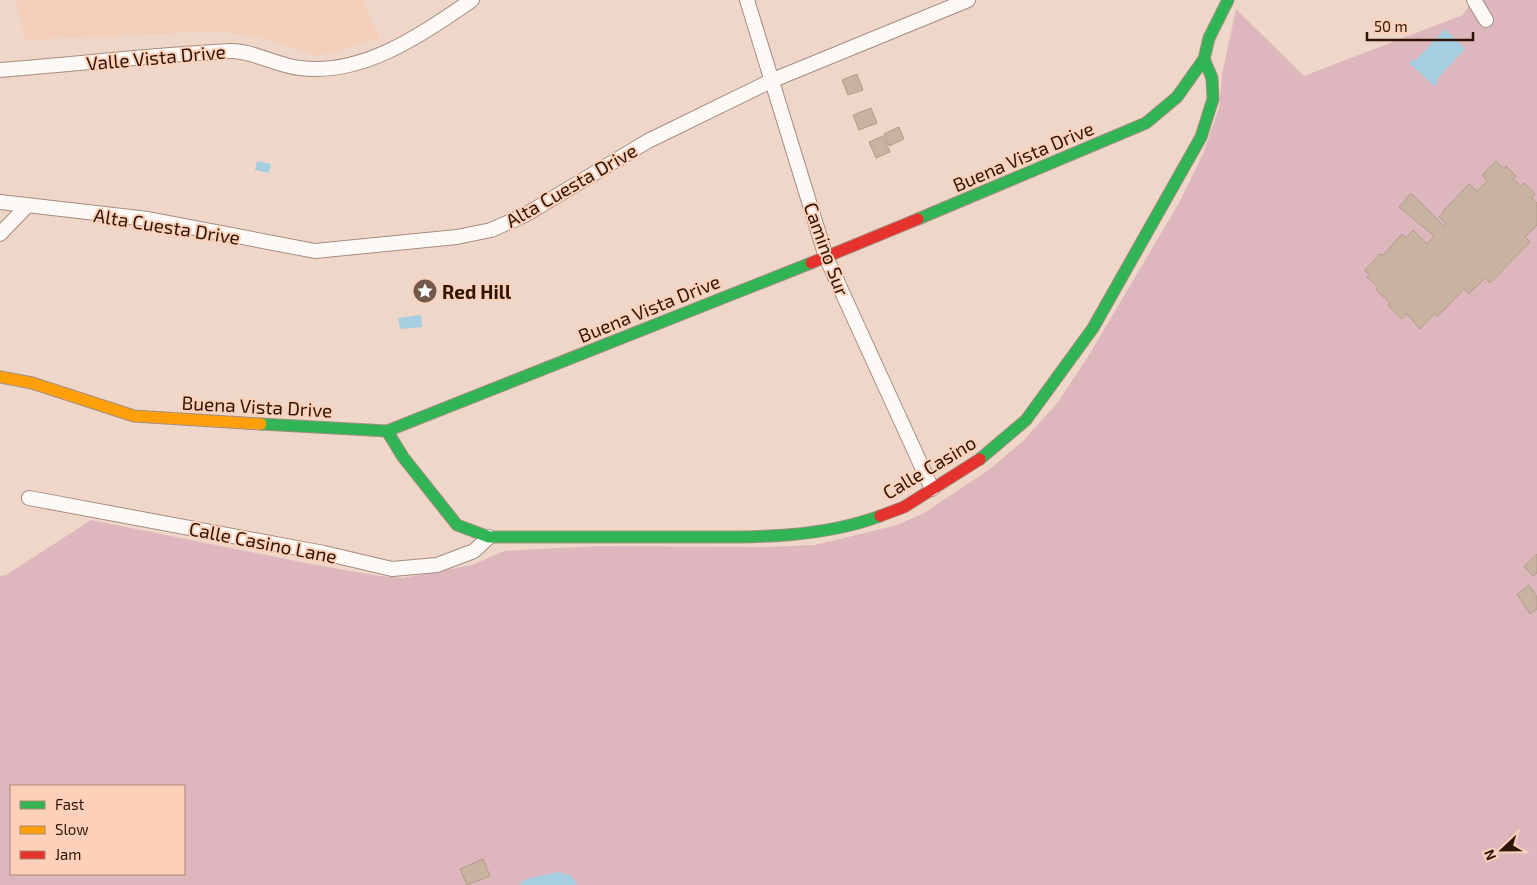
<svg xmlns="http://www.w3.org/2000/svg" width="1537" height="885" font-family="'Exo 2',sans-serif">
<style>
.built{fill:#f3ceb9}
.green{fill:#deb7be;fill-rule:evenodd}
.water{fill:#a6cee1}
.building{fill:#c7b3a0;stroke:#b19c8a}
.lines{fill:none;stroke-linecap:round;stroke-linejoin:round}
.street-casing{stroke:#a58d7f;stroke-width:16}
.fast-casing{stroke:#a58d7f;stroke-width:13}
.slow-casing{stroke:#a58d7f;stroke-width:13}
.jam-casing{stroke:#a58d7f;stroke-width:13}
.street{stroke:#fcf9f7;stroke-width:14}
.fast{stroke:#30b455;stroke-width:11}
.slow{stroke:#ff9f0a;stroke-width:11}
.jam{stroke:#e5322d;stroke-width:11}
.labels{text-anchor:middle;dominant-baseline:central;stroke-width:4;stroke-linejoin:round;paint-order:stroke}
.street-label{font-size:19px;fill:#2f1505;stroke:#fdd1b9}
.poi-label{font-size:19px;font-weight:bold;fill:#2f1505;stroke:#fdd1b9;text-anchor:start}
</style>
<rect width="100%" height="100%" fill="#eed6c8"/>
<polygon class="built" points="16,0 363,0 379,38 318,56 262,37 217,31 26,40"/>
<path class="green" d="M1473 0H1537V885H0V576L6 575 91 520 311 564 379 576 403 578 472 565 504 551 597 546 766 547 815 545 897 525 924 513 990 469 1024 440 1058 402 1089 355 1179 203 1203 154 1219 108 1222 75 1236 9 1304 76 1463 15ZM11 786H184V874H11Z"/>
<g class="water">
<polygon points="1445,29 1465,49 1436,80 1438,82 1434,86 1409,63 1413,59 1415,61"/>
<polygon points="257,161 271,164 269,173 255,170"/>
<polygon points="421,315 422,327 400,329 398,318"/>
<polygon points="558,872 571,876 578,885 519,885 526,879"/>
</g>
<g class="building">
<polygon points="857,74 863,90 848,95 842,80"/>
<polygon points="871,108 877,123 859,130 853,115"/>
<polygon points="899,127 904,139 889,146 884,134"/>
<polygon points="883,136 890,152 876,158 869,142"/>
<polygon points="1496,161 1504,169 1506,166 1516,176 1513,179 1521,186 1524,183 1535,194 1532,198 1537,203 1537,225 1525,237 1530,242 1490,283 1485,278 1469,294 1464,289 1437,317 1434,314 1420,329 1407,314 1402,319 1388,305 1390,303 1376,290 1378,287 1367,277 1369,275 1365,270 1380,254 1383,255 1402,234 1406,238 1413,230 1427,244 1434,236 1399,207 1411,193 1444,226 1446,224 1439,217 1444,212 1443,211 1469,184 1477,191 1487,181 1482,175"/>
<polygon points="1537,554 1537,573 1533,576 1524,567"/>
<polygon points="1529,585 1537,597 1537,609 1530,614 1517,594"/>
<polygon points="483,859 490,876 467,885 460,869"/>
</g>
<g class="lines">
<defs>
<g id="street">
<polyline points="747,0 826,257 932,489"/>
<polyline points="1474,0 1486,20"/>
<path d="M0 70C77 64 153 55 230 51 251 50 278 66 300 68 364 76 422 34 472 0"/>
<polyline points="0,202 148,219 315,251 457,237 491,230 525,215 648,141 773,80 968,0"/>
<polyline points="0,234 26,207"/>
<polyline points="29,498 324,553 392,569 437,565 474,551 489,537"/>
</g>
<g id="fast">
<polyline points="918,219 1146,123 1177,97 1204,59 1209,38 1228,0"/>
<polyline points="261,424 387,431 811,263"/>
<path d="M387 431 403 457 457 525 489 537C551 537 614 537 676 537 744 537 815 540 880 516"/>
<polyline points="980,459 1026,420 1093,328 1201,137 1213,99 1212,78 1204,59"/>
</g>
<polyline id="slow" points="0,377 32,383 134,416 261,424"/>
<g id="jam">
<polyline points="811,263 918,219"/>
<polyline points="880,516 904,507 980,459"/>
</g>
</defs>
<use href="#street" class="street-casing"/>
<use href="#fast" class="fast-casing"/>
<use href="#slow" class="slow-casing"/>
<use href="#jam" class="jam-casing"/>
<use href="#street" class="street"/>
<use href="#fast" class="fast"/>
<use href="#slow" class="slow"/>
<use href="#jam" class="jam"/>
</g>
<defs>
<symbol id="sight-disc" viewBox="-11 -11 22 22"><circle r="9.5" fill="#725949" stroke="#fdd1b9"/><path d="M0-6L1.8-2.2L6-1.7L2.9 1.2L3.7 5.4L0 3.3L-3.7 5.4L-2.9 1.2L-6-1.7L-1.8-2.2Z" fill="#fff"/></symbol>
</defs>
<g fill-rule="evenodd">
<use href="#sight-disc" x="411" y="277" width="28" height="28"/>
</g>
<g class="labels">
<g class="street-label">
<text transform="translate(156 57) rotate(-5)">Valle Vista Drive</text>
<text transform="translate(1023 156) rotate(-23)">Buena Vista Drive</text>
<text transform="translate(571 185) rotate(-30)">Alta Cuesta Drive</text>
<text transform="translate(167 226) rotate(9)">Alta Cuesta Drive</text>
<text transform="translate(827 249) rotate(70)">Camino Sur</text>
<text transform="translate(649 308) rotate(-22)">Buena Vista Drive</text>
<text transform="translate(257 406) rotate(3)">Buena Vista Drive</text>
<text transform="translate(929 467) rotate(-31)">Calle Casino</text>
<text transform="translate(263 542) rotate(11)">Calle Casino Lane</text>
</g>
<g class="poi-label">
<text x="442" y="291">Red Hill</text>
</g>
</g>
<rect x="10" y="785" width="175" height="90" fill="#fdd1b9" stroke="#ab8671"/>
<rect x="20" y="801" width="25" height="8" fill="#30b455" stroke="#ab8671"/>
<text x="55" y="810" font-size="15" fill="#2f1505">Fast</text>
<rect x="20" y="826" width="25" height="8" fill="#ff9f0a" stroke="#ab8671"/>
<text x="55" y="835" font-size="15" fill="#2f1505">Slow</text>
<rect x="20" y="851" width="25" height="8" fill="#e5322d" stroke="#ab8671"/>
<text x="55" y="860" font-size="15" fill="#2f1505">Jam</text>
<g transform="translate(1502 850) rotate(248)" stroke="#fdd1b9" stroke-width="4" paint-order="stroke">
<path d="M0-4L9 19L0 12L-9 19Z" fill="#2f1505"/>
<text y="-8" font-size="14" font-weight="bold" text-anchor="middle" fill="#2f1505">N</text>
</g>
<path d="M1367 32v8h106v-8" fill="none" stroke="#2f1505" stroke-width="2.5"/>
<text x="1374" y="32" font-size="15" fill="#2f1505" stroke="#fdd1b9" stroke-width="4" paint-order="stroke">50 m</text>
</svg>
